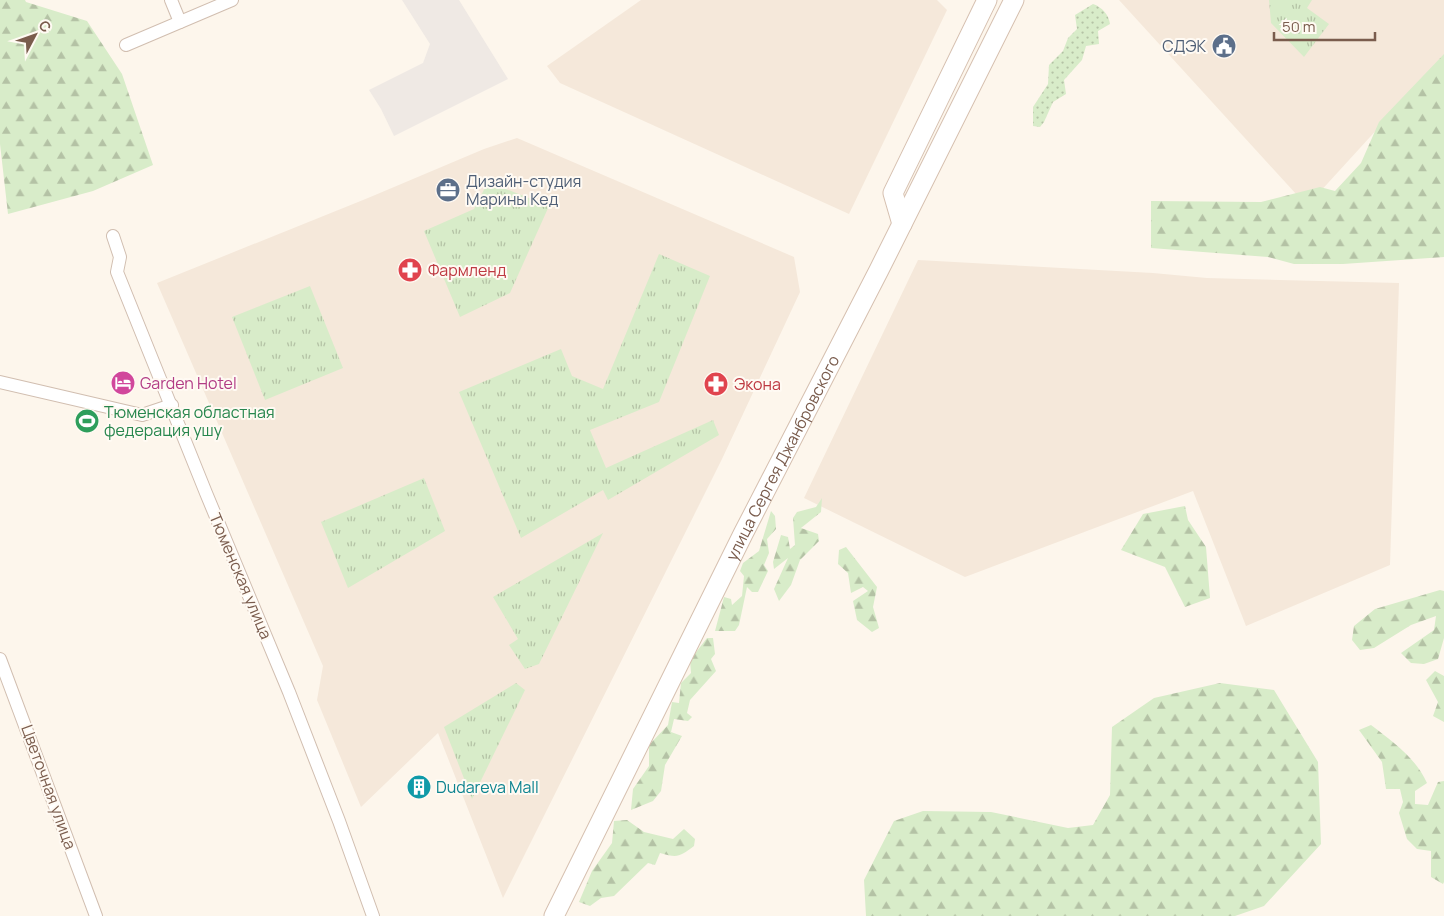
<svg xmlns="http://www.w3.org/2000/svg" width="1444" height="916" font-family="Manrope,sans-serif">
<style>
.residential{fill:#f5e8da}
.industrial{fill:#efe9e4}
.grass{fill:url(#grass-dots)}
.forest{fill:url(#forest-firs)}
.park{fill:url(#park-tufts)}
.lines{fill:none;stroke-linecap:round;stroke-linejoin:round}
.street-casing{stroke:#d1beb0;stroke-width:14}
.secondary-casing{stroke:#d6c0b0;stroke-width:21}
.street{stroke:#fff;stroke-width:12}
.secondary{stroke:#fff;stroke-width:19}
.labels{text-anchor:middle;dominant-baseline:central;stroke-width:4;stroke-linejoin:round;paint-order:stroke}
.service-label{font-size:16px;fill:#4e5e75;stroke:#fffaf3;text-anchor:end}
.health-label{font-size:16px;fill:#be3a42;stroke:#fffaf3;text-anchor:start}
.hotel-label{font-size:16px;fill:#b23c85;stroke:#fffaf3;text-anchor:start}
.leisure-label{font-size:16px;fill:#27864d;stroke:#fffaf3;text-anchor:start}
.street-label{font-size:16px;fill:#7a5c4d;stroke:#fffaf3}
.culture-label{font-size:16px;fill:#0d838f;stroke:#fffaf3;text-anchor:start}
</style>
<defs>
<pattern id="grass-dots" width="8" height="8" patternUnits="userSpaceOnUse" patternTransform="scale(1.25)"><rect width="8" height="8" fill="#d8ecc9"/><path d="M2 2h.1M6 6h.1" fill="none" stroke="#b4c2a5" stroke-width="1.8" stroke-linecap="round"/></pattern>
<pattern id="forest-firs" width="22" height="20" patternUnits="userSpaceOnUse" patternTransform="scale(1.25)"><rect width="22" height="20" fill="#d8ecc9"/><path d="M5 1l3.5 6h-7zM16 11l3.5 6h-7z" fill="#b4c2a5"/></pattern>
<pattern id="park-tufts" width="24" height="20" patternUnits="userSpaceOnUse" patternTransform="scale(1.25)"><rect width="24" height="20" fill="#d8ecc9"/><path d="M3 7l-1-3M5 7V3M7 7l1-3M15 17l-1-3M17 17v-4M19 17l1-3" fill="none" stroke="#b4c2a5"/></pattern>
</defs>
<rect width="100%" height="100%" fill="#fdf6ec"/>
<g class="residential">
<polygon points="641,0 937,0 947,10 849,214 560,83 547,66"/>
<polygon points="1119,0 1444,0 1444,56 1307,206"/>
<polygon points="517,138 794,257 800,292 722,459 503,898 438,733 361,807 317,700 323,666 157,283 368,198 484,149"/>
<polygon points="918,260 1153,273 1207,278 1399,283 1390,565 1246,626 1193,491 965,577 804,498"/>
</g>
<polygon class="industrial" points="402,0 459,0 508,79 394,136 381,109 369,90 423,63 430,44"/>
<path class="grass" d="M1093 4C1102 7 1109 15 1110 24L1098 31 1099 44 1086 46 1082 60 1064 80 1066 94 1053 102 1044 122 1040 127 1033 126V107L1048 84 1049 65 1063 51 1068 38 1077 29 1075 15Z"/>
<g class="forest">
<polygon points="0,0 25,0 26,2 87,21 122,74 153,165 93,191 8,214 0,144"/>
<polygon points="1444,54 1444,257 1343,264 1294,264 1268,257 1151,248 1151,201 1261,202 1320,187 1335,191 1361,163 1379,122"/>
<polygon points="822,498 821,512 801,528 818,534 819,541 800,560 791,585 779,601 774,589 788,558 774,569 773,562 781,535 788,537 790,549 795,545 793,518 797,512 816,507"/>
<polygon points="1185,506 1188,520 1206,547 1210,598 1185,607 1165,567 1121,550 1143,514"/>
<polygon points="771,511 775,516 776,529 767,539 769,553 764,565 768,571 758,592 752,592 747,587 739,625 735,631 715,631 724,597 731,599 732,605 742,596 744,576 740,571 743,563 759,551"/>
<polygon points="846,547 877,587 873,607 879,628 872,632 857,620 853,601 868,591 863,587 851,593 848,573 838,564 839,550"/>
<polygon points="1440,590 1444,591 1444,638 1438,659 1424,664 1411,663 1401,653 1434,630 1436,616 1411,625 1374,648 1360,650 1352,640 1354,626 1375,609"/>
<polygon points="707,638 713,638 715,654 711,659 716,671 690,700 687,713 692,717 688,721 674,719 671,732 682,736 665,765 661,791 653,801 631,810 633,789 649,766 649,745 668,725 672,702 679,703 681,683 691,673 690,660"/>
<polygon points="1435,671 1444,676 1444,722 1433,716 1438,702 1426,680"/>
<polygon points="1220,683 1274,690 1318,762 1321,844 1264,906 1235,916 866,916 864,880 894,821 923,811 991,812 1068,828 1093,825 1110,795 1112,727 1154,698"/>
<path d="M1371 725C1393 742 1415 757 1427 783L1415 791V804L1428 805 1438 782 1444 781V882L1443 884 1431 877V851L1417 849 1407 839 1399 813 1403 802 1400 789H1386L1382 762 1359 730Z"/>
<path d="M627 820 644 832 673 839 684 829 695 839 694 846C679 857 678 858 660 853L655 865 648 863 614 896 601 898 590 906 579 902 592 871 612 843 614 821Z"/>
</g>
<g class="park">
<polygon points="1269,0 1312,0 1307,8 1329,24 1304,57 1271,23"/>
<polygon points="488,182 549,206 510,293 460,317 424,231 474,209"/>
<polygon points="659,254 710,276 659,402 590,430 606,468 713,420 719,435 608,500 603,490 521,538 459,392 561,349 572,376 603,389"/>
<polygon points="310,286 343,368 265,400 232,317"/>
<polygon points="424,478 445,531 348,588 321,522"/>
<polygon points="603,533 539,664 525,669 509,645 518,639 493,597"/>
<polygon points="516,683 525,690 472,799 444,727"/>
</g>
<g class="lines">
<defs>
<g id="street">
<polyline points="171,0 180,22"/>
<polyline points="126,45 232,0"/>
<polyline points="113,236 120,257 117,272 206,493 289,692 339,821 373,916"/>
<polyline points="0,382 142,415 172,405"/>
<polyline points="0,659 96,916"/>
</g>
<g id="secondary">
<polyline points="902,224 893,193 987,0"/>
<path id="s1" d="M554 916 743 534 879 270 1014 0"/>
</g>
</defs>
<use href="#street" class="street-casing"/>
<use href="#secondary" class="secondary-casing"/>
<use href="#street" class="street"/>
<use href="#secondary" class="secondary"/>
</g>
<defs>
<symbol id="civic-disc" viewBox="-11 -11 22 22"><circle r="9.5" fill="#5c6f8a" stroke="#fffaf3"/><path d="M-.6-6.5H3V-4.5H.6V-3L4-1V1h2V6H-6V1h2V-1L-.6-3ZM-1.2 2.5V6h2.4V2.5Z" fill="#fff"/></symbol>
<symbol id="office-disc" viewBox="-11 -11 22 22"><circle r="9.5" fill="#5c6f8a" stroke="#fffaf3"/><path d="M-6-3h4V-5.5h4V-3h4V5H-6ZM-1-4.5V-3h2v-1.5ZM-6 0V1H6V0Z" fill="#fff"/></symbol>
<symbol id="pharmacy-disc" viewBox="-11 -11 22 22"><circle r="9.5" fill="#e0444e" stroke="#fffaf3"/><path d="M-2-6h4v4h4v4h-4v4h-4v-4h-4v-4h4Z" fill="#fff"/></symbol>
<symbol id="hotel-disc" viewBox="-11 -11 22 22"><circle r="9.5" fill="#d1479c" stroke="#fffaf3"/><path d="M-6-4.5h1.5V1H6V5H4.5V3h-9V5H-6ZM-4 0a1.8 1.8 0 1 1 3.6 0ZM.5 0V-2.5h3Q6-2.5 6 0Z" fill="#fff"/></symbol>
<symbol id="stadium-disc" viewBox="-11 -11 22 22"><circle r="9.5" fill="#2e9e5b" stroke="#fffaf3"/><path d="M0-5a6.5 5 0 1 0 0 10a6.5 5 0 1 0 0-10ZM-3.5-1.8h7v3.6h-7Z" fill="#fff"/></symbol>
<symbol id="building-disc" viewBox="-11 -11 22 22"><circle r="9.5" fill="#0f9aa8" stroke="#fffaf3"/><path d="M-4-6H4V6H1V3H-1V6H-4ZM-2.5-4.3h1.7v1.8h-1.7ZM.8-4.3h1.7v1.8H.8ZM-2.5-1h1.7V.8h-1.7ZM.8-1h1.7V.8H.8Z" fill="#fff"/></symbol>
</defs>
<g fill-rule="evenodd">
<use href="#civic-disc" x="1210" y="32" width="28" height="28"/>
<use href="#office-disc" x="434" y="176" width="28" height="28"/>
<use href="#pharmacy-disc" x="396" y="256" width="28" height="28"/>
<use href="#hotel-disc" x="109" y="369" width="28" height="28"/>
<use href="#pharmacy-disc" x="702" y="370" width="28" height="28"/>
<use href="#stadium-disc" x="73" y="407" width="28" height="28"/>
<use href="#building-disc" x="405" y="773" width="28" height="28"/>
</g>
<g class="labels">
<g class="service-label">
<text x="1206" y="46">СДЭК</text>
<text x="466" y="181" text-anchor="start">Дизайн-студия<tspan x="466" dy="18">Марины Кед</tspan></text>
</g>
<g class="health-label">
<text x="428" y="270">Фармленд</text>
<text x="734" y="384">Экона</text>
</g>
<g class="hotel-label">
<text x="140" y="383">Garden Hotel</text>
</g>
<g class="leisure-label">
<text x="104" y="412">Тюменская областная<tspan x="104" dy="18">федерация ушу</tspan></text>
</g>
<g class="street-label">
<text stroke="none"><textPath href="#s1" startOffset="512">улица Сергея Джанбровского</textPath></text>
<text transform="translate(241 576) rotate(67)">Тюменская улица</text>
<text transform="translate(49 787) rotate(70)">Цветочная улица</text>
</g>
<g class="culture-label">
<text x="436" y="787">Dudareva Mall</text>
</g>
</g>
<g transform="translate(35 35) rotate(49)" stroke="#fffaf3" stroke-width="4" paint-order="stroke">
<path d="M0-4L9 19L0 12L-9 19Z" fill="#7a5c4d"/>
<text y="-8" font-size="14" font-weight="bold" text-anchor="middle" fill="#7a5c4d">С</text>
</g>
<path d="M1274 32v8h101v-8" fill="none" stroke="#7a5c4d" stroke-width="2.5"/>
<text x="1282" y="32" font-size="15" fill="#7a5c4d" stroke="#fffaf3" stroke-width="4" paint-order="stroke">50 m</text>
</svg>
